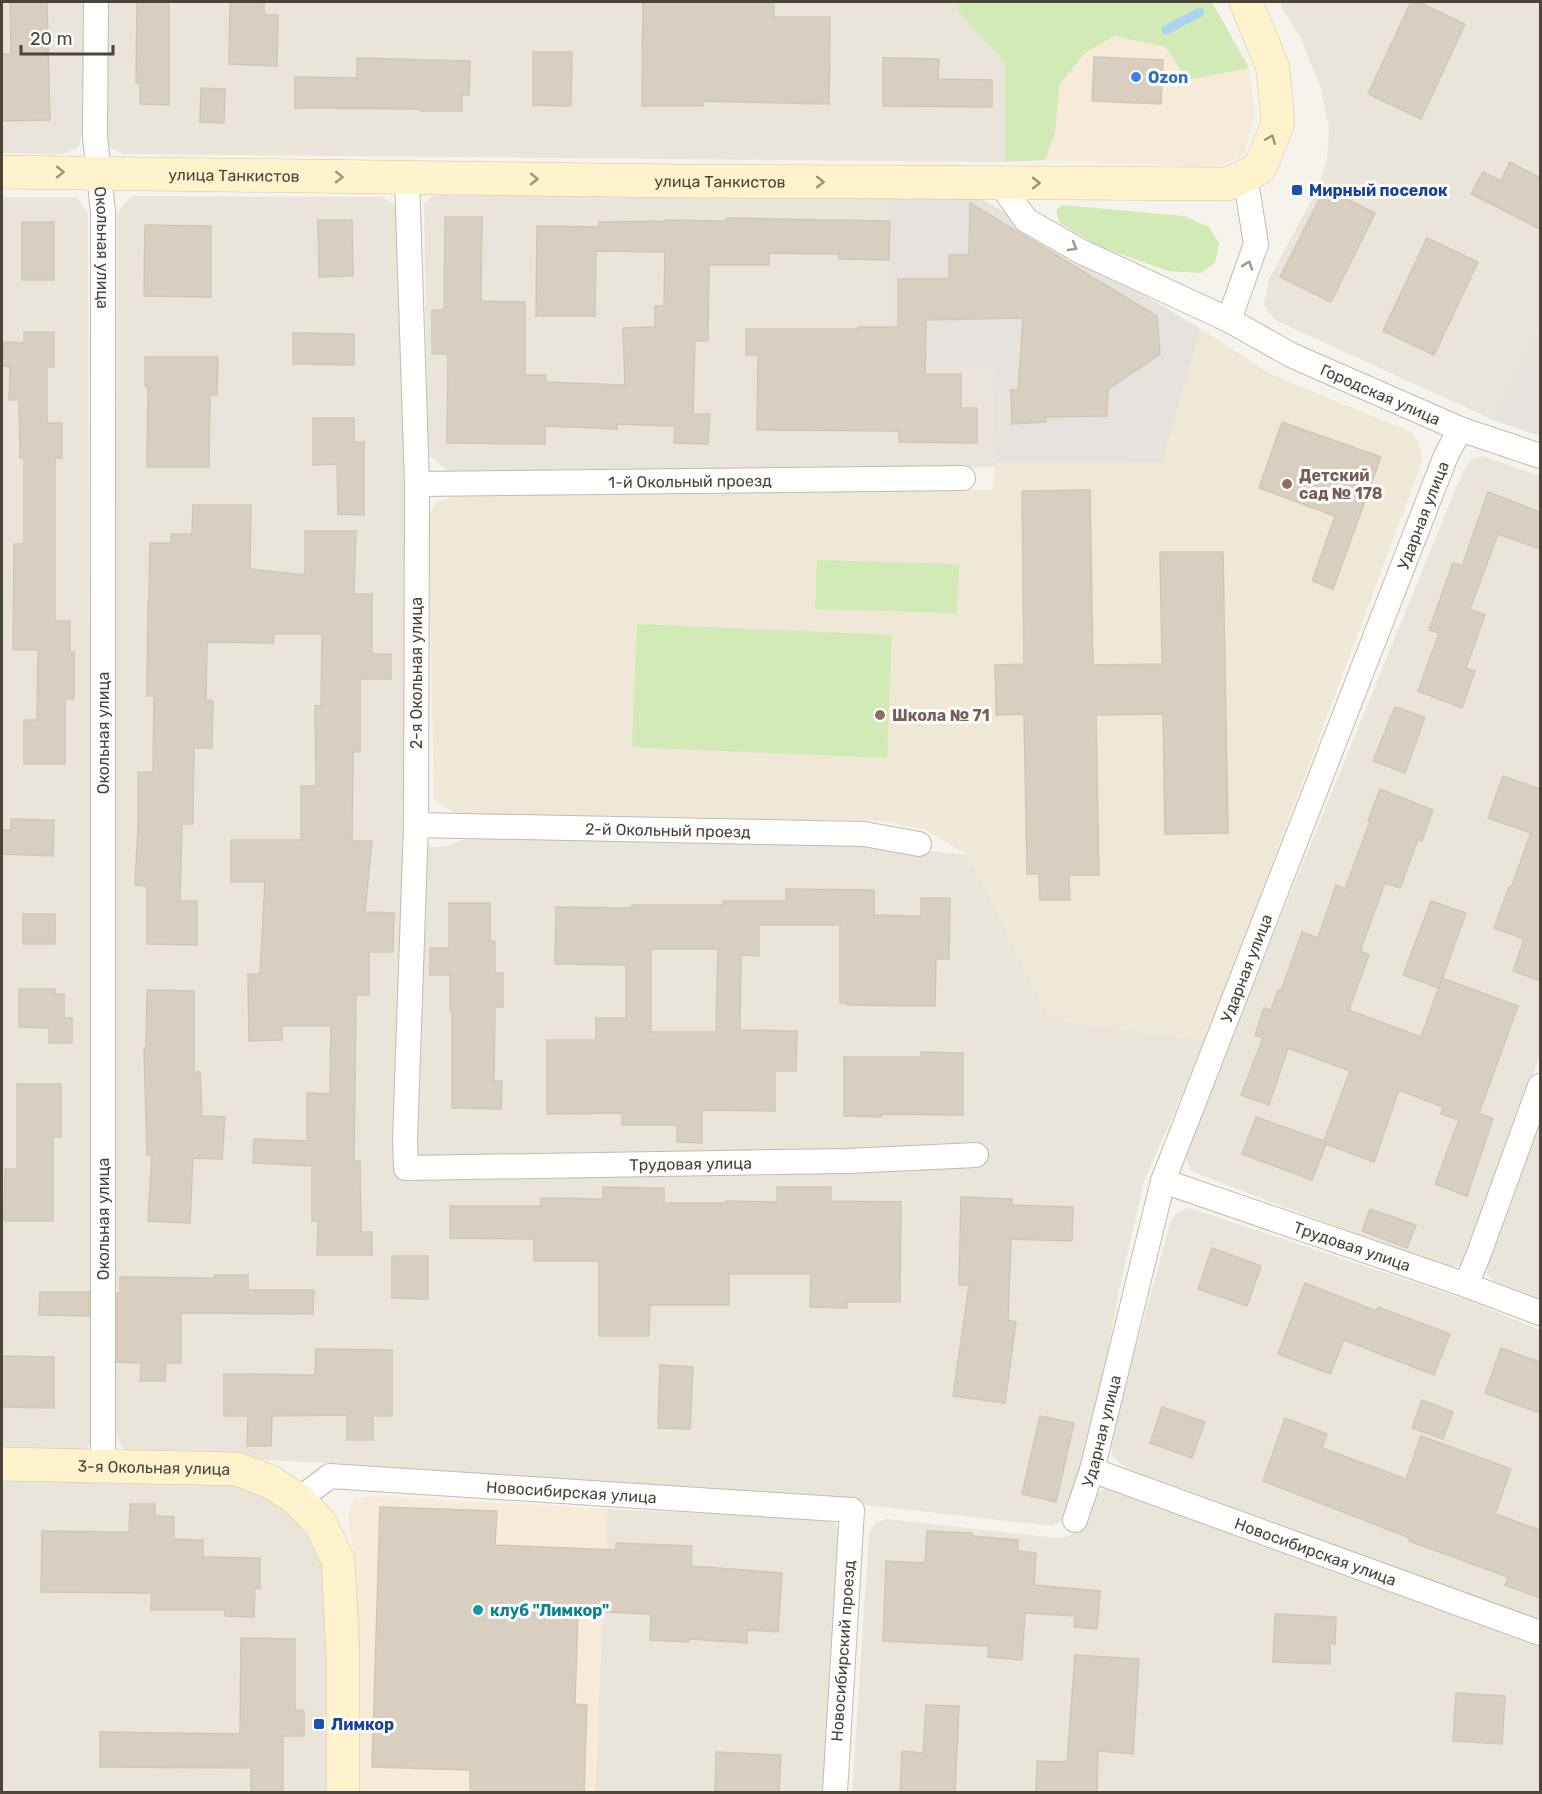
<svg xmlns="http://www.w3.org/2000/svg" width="1542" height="1794" font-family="Rubik,sans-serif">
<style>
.residential{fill:#eae5da}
.commercial{fill:#f7ead8}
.industrial{fill:#e6e2dd}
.education{fill:#efe8d6}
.green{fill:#d2eab5}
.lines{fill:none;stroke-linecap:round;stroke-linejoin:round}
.stream{stroke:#a9d4f2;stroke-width:9}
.building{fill:#d8cfc1;stroke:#d3c7b4;stroke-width:1.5;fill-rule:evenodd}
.street-casing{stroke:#c2bbae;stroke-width:26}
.secondary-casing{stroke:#d6c79b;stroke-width:34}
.street{stroke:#fff;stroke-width:24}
.secondary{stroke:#fff3cd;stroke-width:33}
.oneway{stroke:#9c937c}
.oneway2{stroke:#9c9892}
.shop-dot{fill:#3f7fe0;stroke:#fff;stroke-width:2}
.transit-dot{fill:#1a4fb4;stroke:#fff;stroke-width:2}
.education-dot{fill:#8d6e63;stroke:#fff;stroke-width:2}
.culture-dot{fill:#0f9aa8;stroke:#fff;stroke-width:2}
.labels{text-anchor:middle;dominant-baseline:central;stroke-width:6;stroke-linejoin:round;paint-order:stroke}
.shop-label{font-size:16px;font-weight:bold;fill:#366cbe;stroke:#fff;text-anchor:start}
.street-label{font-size:16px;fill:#4b4439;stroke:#fff}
.transit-label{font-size:16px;font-weight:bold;fill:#164399;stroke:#fff;text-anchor:start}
.education-label{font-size:16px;font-weight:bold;fill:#785e54;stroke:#fff;text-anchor:start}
.culture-label{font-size:16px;font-weight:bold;fill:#0d838f;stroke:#fff;text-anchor:start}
</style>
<rect width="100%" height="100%" fill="#f6f3ec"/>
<g class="residential">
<polygon points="2,2 85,2 83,132 78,147 63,154 2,153"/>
<polygon points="104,2 954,2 964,18 1005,63 1005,162 124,154 110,148 103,134"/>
<polygon points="1279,2 1540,2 1540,325 1491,419 1275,320 1264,305 1269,279 1317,190 1327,160 1329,126 1320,86 1301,39"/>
<polygon points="435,195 891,197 891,362 992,366 995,467 449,471 428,455 424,204"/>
<polygon points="132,196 382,197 397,207 405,488 404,846 443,847 476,835 867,845 968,855 1051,1019 1206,1041 1144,1181 1119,1291 1103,1378 1072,1511 1062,1521 1052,1526 857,1504 346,1464 126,1453 113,1431 117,213"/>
<polygon points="2,197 76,197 88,213 93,1440 82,1454 2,1454"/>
<polygon points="1482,456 1540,476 1540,1056 1468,1253 1459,1266 1441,1266 1192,1172 1184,1154 1463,471 1472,459"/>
<polygon points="1540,1118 1540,1300 1498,1284 1487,1274 1488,1261"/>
<polygon points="1190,1208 1470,1301 1540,1330 1540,1621 1126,1468 1113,1457 1110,1441 1171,1220 1179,1211"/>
<polygon points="2,1474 236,1479 264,1494 296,1521 325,1560 328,1598 327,1792 2,1792"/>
<polygon points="1107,1487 1540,1644 1540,1792 852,1792 869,1534 876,1522 887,1519 1057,1538 1069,1536 1078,1528 1094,1494"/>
<polygon points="607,1509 831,1520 842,1530 824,1792 595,1792"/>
</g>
<g class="commercial">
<polygon points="1114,36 1166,47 1187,79 1249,68 1255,112 1243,155 1216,167 1045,160 1055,132 1060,84 1084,54"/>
<polygon points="369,1496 607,1509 595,1792 356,1792 354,1559 348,1513 354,1500"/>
</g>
<g class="industrial">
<polygon points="974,196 985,201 1201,329 1162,463 995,462 992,366 891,362 891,197"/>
<polygon points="1540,325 1540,436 1491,419"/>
</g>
<polygon class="education" points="1201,329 1270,374 1411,432 1418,442 1423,459 1206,1041 1051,1019 968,855 926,830 882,821 459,815 434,800 428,521 435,502 458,496 916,489 993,490 995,462 1162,463"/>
<g class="green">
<polygon points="954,2 1212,2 1249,68 1187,80 1166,47 1114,36 1084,54 1060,84 1055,132 1045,160 1005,162 1005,63 964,18"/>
<polygon points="1062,205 1184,216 1209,227 1219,243 1215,263 1201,273 1168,271 1098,246 1060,223 1056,210"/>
<polygon points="817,560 959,564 957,613 815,609"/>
<polygon points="637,624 892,635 887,758 632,747"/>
</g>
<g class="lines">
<polyline class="stream" points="1166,30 1200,12"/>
</g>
<g class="building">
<polygon points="10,2 47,2 50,120 2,121 2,54 11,54"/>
<polygon points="137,2 169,2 169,105 140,104 140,83 136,83"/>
<polygon points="230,2 264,2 264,15 278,15 277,66 229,64"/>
<polygon points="643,2 774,2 774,17 830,17 829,104 703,101 703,106 642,106"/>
<polygon points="1411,2 1418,2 1465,24 1421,119 1368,94"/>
<polygon points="533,52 572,52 571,106 533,105"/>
<polygon points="1094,57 1163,60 1161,104 1092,101"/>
<polygon points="357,58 470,61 469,95 462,95 462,111 421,111 421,109 295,108 295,77 357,78"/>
<polygon points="883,58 939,59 938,79 992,80 992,107 883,106"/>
<polygon points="201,88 225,89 224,123 200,122"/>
<polygon points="1510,162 1540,178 1540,229 1471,194 1483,172 1501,181"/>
<polygon points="1325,188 1375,213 1331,302 1280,277"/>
<polygon points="970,203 1157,316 1160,354 1108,389 1107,416 1046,417 1046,422 1012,424 1011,390 1018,390 1023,318 926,320 925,374 961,374 961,408 977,408 977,443 899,442 899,431 757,430 758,355 746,355 746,329 858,329 858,327 898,327 898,279 949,279 949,255 969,255"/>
<polygon points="445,217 482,217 481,301 525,302 525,375 546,375 546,382 625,385 623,328 655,327 655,306 664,306 665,252 596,251 595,316 536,316 537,226 599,227 599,222 665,221 665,220 726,221 726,218 890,221 889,260 839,259 839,254 769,253 769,265 709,265 708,341 695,341 693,414 710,414 708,444 674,443 675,426 617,424 617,429 545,426 545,444 447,443 448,354 432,354 432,310 444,310"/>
<polygon points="318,220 352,220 353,276 319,277"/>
<rect x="22" y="222" width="32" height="58"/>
<polygon points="145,225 211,226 211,297 144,296"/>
<polygon points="1427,238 1478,262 1434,355 1383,331"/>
<polygon points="24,332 54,332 54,367 47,367 47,423 62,423 62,458 55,458 55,621 70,621 70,652 74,652 74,699 65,699 65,764 24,764 24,720 37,720 38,650 13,650 14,544 24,544 24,458 20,458 19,400 9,400 10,367 3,366 4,342 24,343"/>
<polygon points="293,333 354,334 354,365 293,364"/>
<polygon points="145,357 218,357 217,395 210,395 209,467 147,467 148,386 145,386"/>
<polygon points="313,418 354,418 354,442 364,442 364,515 338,514 337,464 313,465"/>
<polygon points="1282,422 1381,457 1333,589 1312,581 1335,516 1259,488"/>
<polygon points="1090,490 1093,665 1162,664 1160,552 1223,552 1228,833 1165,834 1163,714 1096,715 1099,875 1069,875 1070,900 1040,900 1039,874 1027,874 1024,714 996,715 995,665 1024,664 1022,491"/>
<polygon points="1488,492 1540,512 1540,549 1498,534 1470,609 1485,615 1466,668 1475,671 1462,708 1418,691 1439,633 1429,630 1453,563 1462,566"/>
<polygon points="193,505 251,505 250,569 305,575 305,531 356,531 354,594 372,594 372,654 391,654 391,679 360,679 360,752 353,752 352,841 372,841 365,912 394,913 393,952 369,952 369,995 356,995 354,1161 360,1161 361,1232 372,1232 372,1255 317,1255 318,1221 312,1221 312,1166 253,1163 254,1139 307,1141 307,1093 330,1094 331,1026 282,1026 282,1040 249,1041 248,974 260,974 265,882 231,882 231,840 301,840 301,786 316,786 315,706 321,706 322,634 274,634 274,643 207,642 206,700 213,701 212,748 194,748 193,824 182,824 180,901 197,901 197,945 147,944 147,886 135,885 138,825 138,772 153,772 154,696 147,696 148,601 149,601 150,543 171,543 171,534 192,534"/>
<polygon points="1395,707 1425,717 1405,773 1373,761"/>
<polygon points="1503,776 1540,789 1540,981 1513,971 1524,939 1494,928 1509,887 1511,888 1531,833 1488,818"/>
<polygon points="1380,789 1433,810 1422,841 1418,839 1400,888 1385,883 1360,951 1369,955 1349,1010 1421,1037 1442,978 1518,1006 1479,1113 1493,1119 1467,1196 1435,1184 1459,1120 1441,1114 1443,1107 1399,1090 1374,1162 1326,1144 1312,1180 1242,1154 1256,1117 1324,1141 1350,1071 1288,1048 1269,1105 1241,1095 1263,1038 1255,1035 1264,1008 1271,1010 1278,990 1281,991 1302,932 1318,938 1336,885 1345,889 1370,821 1368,821"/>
<polygon points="11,819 54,820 53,856 2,854 2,830 11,830"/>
<path d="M786 889 874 890V915L921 916V898H950L949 959H936L935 1006 847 1005V1003H840V925H759V956L741 955 740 1030 797 1031 796 1071H775V1111L702 1110V1143L677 1142V1125H622V1113L547 1114V1040H596V1018H626V965L555 964 556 907 632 908V905H723V901H786ZM651 949H718L716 1032H651Z"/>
<polygon points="1431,901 1466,913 1439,988 1403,975"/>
<polygon points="449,903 490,903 490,941 495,941 495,973 503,973 503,1007 495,1007 494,1081 502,1081 501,1109 452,1108 452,1011 450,1011 450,975 430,975 430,948 449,948"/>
<rect x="23" y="914" width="32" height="30"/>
<polygon points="19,989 55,989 55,994 64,994 64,1018 72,1018 72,1043 49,1043 49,1028 19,1027"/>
<polygon points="147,990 194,991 194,1072 200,1072 202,1116 225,1117 222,1159 193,1158 190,1223 148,1221 152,1155 147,1155 144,1048 146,1048"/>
<polygon points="921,1052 963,1053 963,1115 881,1114 881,1117 844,1116 844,1057 921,1057"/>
<polygon points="17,1084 61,1084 61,1137 53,1137 53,1221 4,1221 5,1169 17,1169"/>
<polygon points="603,1187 664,1188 664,1203 726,1203 726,1201 777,1202 777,1187 831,1187 831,1201 901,1202 900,1302 847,1302 847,1308 810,1307 811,1274 729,1274 729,1305 650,1305 649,1336 599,1336 599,1261 534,1261 534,1239 450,1238 450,1206 541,1206 541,1198 603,1199"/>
<polygon points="961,1197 1012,1199 1012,1205 1073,1207 1072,1241 1011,1239 1008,1320 1016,1322 1005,1403 953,1396 969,1285 959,1285"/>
<polygon points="1370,1209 1416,1225 1407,1248 1362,1231"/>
<polygon points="1212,1248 1261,1266 1247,1306 1198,1289"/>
<polygon points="392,1256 428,1256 428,1299 392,1298"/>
<polygon points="215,1275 248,1275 248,1290 314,1290 313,1314 181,1313 181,1363 166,1363 165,1381 140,1381 141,1363 117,1362 117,1293 120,1293 120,1277 215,1278"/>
<polygon points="1305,1283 1376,1311 1378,1307 1450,1334 1434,1375 1344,1340 1330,1374 1278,1354"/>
<polygon points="40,1292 89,1292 89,1316 39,1315"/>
<polygon points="1501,1348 1540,1362 1540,1413 1485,1393"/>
<polygon points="316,1349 392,1350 392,1416 373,1416 373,1440 347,1440 347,1415 272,1416 271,1446 247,1446 248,1416 224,1416 224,1374 315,1375"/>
<polygon points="2,1356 54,1357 54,1408 2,1407"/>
<polygon points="660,1365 693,1367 690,1429 658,1428"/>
<polygon points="1422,1400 1453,1412 1443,1439 1412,1428"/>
<polygon points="1162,1407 1205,1422 1192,1458 1150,1443"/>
<polygon points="1040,1416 1074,1423 1056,1502 1022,1494"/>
<polygon points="1285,1418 1327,1434 1322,1448 1406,1479 1421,1436 1511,1469 1495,1514 1540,1530 1540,1598 1505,1585 1508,1577 1409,1541 1410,1538 1263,1481"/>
<polygon points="130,1504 155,1504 155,1516 174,1517 174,1539 203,1540 203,1557 260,1558 260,1589 255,1588 254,1617 225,1616 225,1610 151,1610 152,1593 41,1592 42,1531 129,1532"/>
<polygon points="380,1507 497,1511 495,1545 616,1550 616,1543 692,1546 691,1566 782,1573 778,1632 747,1630 747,1643 689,1639 689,1642 650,1640 651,1614 578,1611 575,1704 587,1705 584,1792 470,1792 470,1770 372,1767"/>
<polygon points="927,1531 972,1533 972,1536 1018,1540 1018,1551 1036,1553 1034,1585 1100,1591 1097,1629 1074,1627 1075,1616 1025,1613 1022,1660 988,1657 989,1646 883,1641 886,1561 925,1563"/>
<polygon points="1275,1614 1336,1617 1335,1644 1330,1643 1330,1664 1273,1662"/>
<polygon points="241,1638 295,1639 295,1710 304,1711 304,1736 283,1736 283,1792 251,1792 251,1768 100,1767 100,1732 240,1734"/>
<polygon points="1075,1655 1139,1659 1133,1754 1098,1751 1097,1792 1036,1792 1037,1761 1067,1762"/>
<polygon points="1456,1693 1505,1696 1502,1744 1453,1741"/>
<polygon points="926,1705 959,1706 955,1792 900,1792 902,1751 923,1753"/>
<polygon points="716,1752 781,1755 779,1792 715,1792"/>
</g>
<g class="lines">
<defs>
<g id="street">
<path id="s1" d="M96 2 95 137 103 212V1465"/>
<path id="s2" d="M407 178 417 484 416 825 405 1140 406 1168 847 1161 976 1155"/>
<path id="s3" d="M999 182 1026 220 1080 251 1229 320 1291 355 1460 429 1540 456"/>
<polyline points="1229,320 1256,244 1245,175"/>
<path id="s4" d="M417 484 963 478"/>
<path id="s5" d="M416 825 864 834 919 844"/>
<path id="s6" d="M1163 1181 1466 1285 1540 1313"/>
<polyline points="1466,1285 1478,1256 1540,1086"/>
<path id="s7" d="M1092 1470 1540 1633"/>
<path id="s8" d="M298 1500 330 1476 852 1510 835 1792"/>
<path id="s9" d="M1075 1520 1092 1470 1163 1181 1445 458 1460 429"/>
</g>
<g id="secondary">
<path id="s10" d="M2 172 678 181 1228 184 1260 168 1278 123 1273 68 1246 2"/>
<path id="s11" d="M2 1464 237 1469 271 1482 298 1500 320 1523 338 1560 343 1653V1792"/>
</g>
</defs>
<use href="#street" class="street-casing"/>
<use href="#secondary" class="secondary-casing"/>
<use href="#street" class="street"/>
<use href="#secondary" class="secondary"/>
</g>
<defs><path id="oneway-chevron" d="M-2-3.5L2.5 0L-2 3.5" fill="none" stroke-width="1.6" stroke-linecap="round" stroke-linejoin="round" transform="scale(1.5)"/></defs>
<g class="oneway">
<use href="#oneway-chevron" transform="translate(1271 139) rotate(-68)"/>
<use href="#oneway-chevron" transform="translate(60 172) rotate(1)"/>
<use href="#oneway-chevron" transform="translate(339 177) rotate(1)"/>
<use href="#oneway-chevron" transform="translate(534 179) rotate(1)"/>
<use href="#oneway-chevron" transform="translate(820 182)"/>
<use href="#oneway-chevron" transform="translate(1036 183)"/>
</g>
<g class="oneway2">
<use href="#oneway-chevron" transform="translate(1073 247) rotate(30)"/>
<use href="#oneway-chevron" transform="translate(1248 265) rotate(-71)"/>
</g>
<circle class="shop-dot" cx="1136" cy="77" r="6"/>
<g class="transit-dot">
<rect x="1291" y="184" width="12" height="12" rx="3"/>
<rect x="313" y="1718" width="12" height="12" rx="3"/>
</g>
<g class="education-dot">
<circle cx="1287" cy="484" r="6"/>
<circle cx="880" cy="715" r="6"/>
</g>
<circle class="culture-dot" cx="478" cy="1610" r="6"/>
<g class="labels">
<g class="shop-label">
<text x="1148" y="77">Ozon</text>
</g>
<g class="street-label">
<text stroke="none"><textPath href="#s10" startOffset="232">улица Танкистов</textPath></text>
<text stroke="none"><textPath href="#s10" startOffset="718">улица Танкистов</textPath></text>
<text stroke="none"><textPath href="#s1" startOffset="246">Окольная улица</textPath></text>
<text stroke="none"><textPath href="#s3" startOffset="442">Городская улица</textPath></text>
<text stroke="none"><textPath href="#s4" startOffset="273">1-й Окольный проезд</textPath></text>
<text stroke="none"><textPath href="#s9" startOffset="1065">Ударная улица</textPath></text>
<text transform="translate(416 673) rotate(-90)">2-я Окольная улица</text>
<text transform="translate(103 733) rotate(-90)">Окольная улица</text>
<text stroke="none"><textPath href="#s5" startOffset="252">2-й Окольный проезд</textPath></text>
<text stroke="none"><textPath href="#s9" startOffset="579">Ударная улица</textPath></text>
<text stroke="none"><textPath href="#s2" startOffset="1275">Трудовая улица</textPath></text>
<text transform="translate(103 1219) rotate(-90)">Окольная улица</text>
<text stroke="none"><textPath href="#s6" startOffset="200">Трудовая улица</textPath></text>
<text stroke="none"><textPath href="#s9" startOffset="93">Ударная улица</textPath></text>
<text stroke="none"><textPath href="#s11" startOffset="152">3-я Окольная улица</textPath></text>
<text stroke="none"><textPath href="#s8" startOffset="282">Новосибирская улица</textPath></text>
<text stroke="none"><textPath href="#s7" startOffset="238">Новосибирская улица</textPath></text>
<text transform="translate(843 1651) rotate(-86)">Новосибирский проезд</text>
</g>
<g class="transit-label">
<text x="1309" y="190">Мирный поселок</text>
<text x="331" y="1724">Лимкор</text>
</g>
<g class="education-label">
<text x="1299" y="475">Детский<tspan x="1299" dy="18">сад № 178</tspan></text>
<text x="892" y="715">Школа № 71</text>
</g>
<g class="culture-label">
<text x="490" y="1610">клуб "Лимкор"</text>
</g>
</g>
<rect width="1542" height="1794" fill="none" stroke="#4b4439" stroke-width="6"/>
<path d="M21 45v9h92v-9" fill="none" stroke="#4b4439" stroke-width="3"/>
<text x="30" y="45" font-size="18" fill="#4b4439" stroke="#ffffff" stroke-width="4.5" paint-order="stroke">20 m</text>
</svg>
